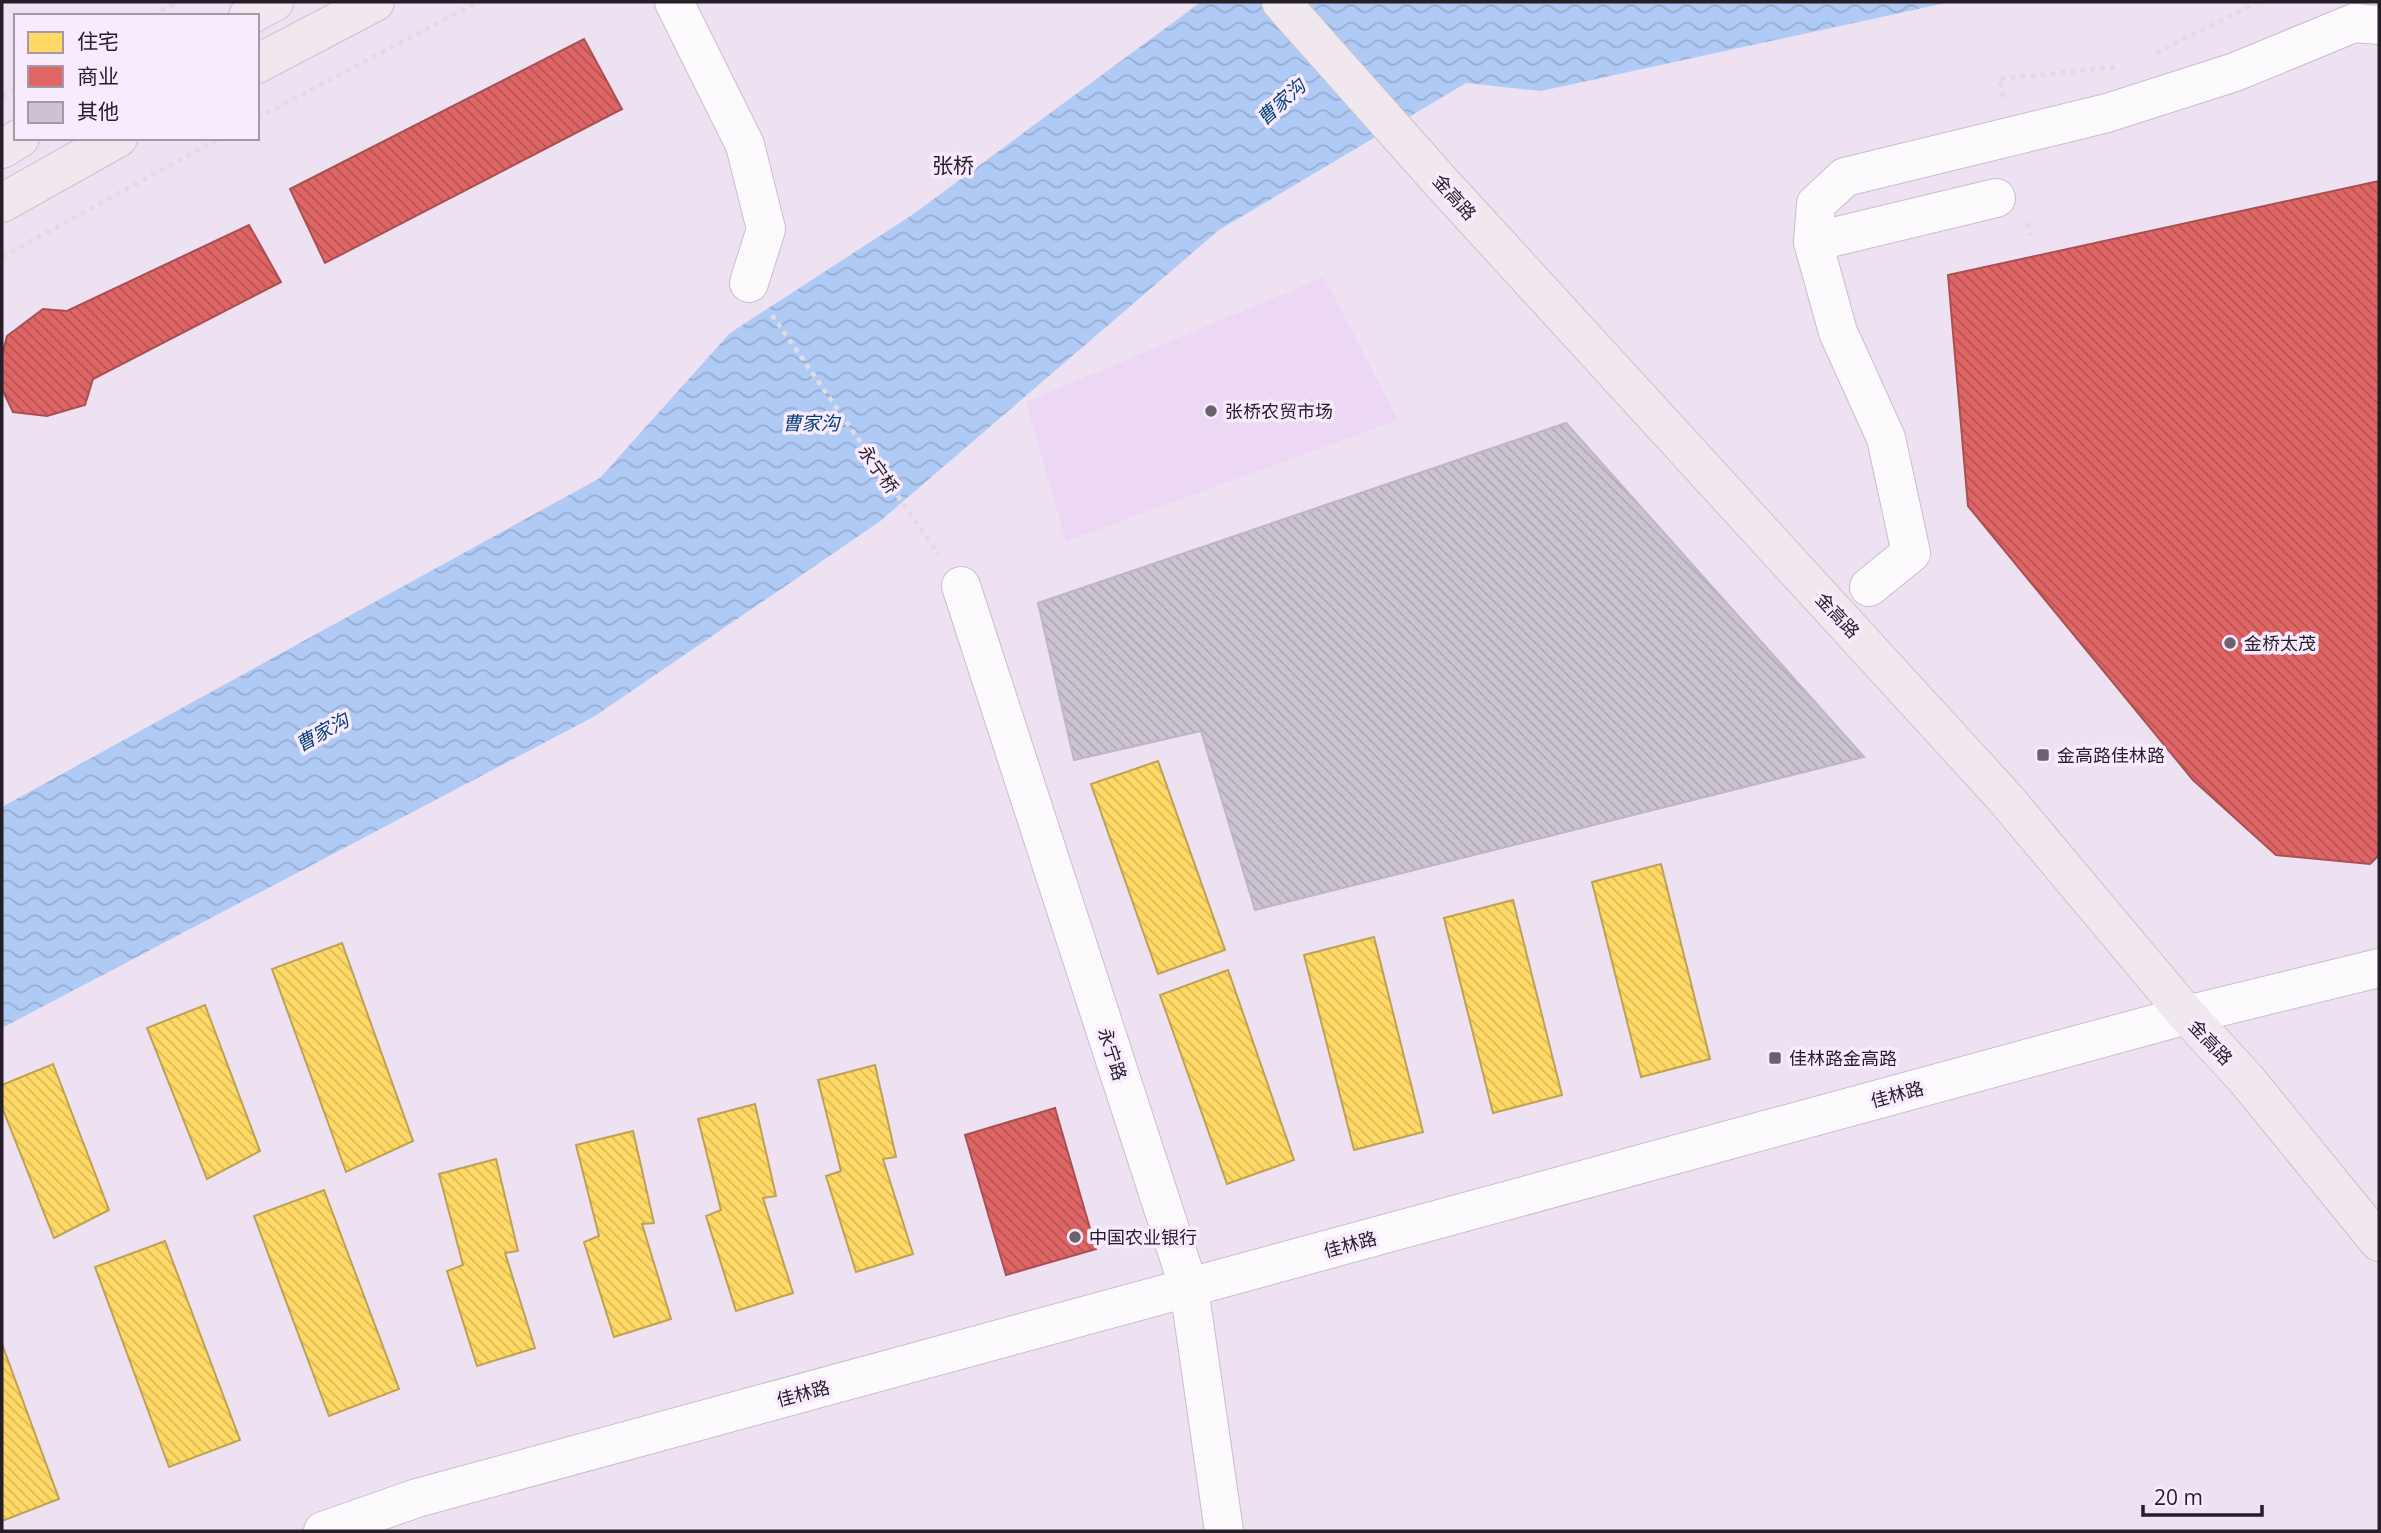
<svg xmlns="http://www.w3.org/2000/svg" width="2381" height="1533" font-family="'Open Sans','Noto Sans SC',sans-serif">
<style>
.built{fill:#ecd8f4}
.water{fill:url(#water-waves)}
.homes{fill:url(#homes-back-hatch);stroke:#bea153;stroke-width:2}
.shops{fill:url(#shops-back-hatch);stroke:#a85053;stroke-width:2}
.building{fill:url(#building-back-hatch);stroke:#bfb6c3;stroke-width:2}
.lines{fill:none;stroke-linecap:round;stroke-linejoin:round}
.minor-casing{stroke:#c8bfcc;stroke-width:40}
.major-casing{stroke:#c9c3cb;stroke-width:40}
.path{stroke:#e0dde2;stroke-width:4.5;stroke-dasharray:5 5;stroke-linecap:butt}
.minor{stroke:#fcfafd;stroke-width:38}
.major{stroke:#f1e8ef;stroke-width:38}
.poi-dot{fill:#6b626f;stroke:#f8ebfd;stroke-width:2.5}
.labels{text-anchor:middle;dominant-baseline:central;stroke-width:7;stroke-linejoin:round;paint-order:stroke}
.street-label{font-size:18px;fill:#251d28;stroke:#f8ebfd}
.poi-label{font-size:18px;fill:#251d28;stroke:#f8ebfd;text-anchor:start}
.water-label{font-size:19px;font-style:italic;fill:#06407a;stroke:#f8ebfd}
.quarter-label{font-size:21px;fill:#251d28;stroke:#f8ebfd}
</style>
<defs>
<pattern id="water-waves" width="16" height="10" patternUnits="userSpaceOnUse" patternTransform="scale(1.75)"><rect width="16" height="10" fill="#afcaf5"/><path d="M0 5q4-4 8 0t8 0" fill="none" stroke="#96add2"/></pattern>
<pattern id="homes-back-hatch" width="6" height="6" patternUnits="userSpaceOnUse" patternTransform="scale(1.75)"><rect width="6" height="6" fill="#ffd966"/><path d="M-1 5l2 2M0 0l6 6M5-1l2 2" fill="none" stroke="#daba58"/></pattern>
<pattern id="shops-back-hatch" width="6" height="6" patternUnits="userSpaceOnUse" patternTransform="scale(1.75)"><rect width="6" height="6" fill="#e06666"/><path d="M-1 5l2 2M0 0l6 6M5-1l2 2" fill="none" stroke="#b55354"/></pattern>
<pattern id="building-back-hatch" width="6" height="6" patternUnits="userSpaceOnUse" patternTransform="scale(1.75)"><rect width="6" height="6" fill="#cbc3d0"/><path d="M-1 5l2 2M0 0l6 6M5-1l2 2" fill="none" stroke="#aea7b3"/></pattern>
</defs>
<rect width="100%" height="100%" fill="#ede1f2"/>
<polygon class="built" points="1324,277 1398,420 1066,541 1026,402"/>
<polygon class="water" points="1201,2 1950,2 1541,91 1466,83 1219,230 879,522 595,716 2,1028 2,807 600,478 730,333 912,215"/>
<g class="homes">
<polygon points="1158,761 1225,950 1158,974 1091,784"/>
<polygon points="1661,864 1710,1059 1641,1077 1592,882"/>
<polygon points="1513,900 1562,1095 1493,1113 1444,918"/>
<polygon points="1374,937 1423,1132 1354,1150 1304,955"/>
<polygon points="342,943 413,1141 346,1172 272,969"/>
<polygon points="1228,970 1294,1160 1227,1184 1160,995"/>
<polygon points="205,1005 260,1151 207,1179 147,1028"/>
<polygon points="53,1064 109,1210 54,1238 2,1107 2,1085"/>
<polygon points="875,1065 896,1157 883,1159 913,1254 856,1272 826,1176 841,1171 818,1080"/>
<polygon points="755,1104 776,1196 763,1198 793,1293 736,1311 706,1216 721,1210 698,1119"/>
<polygon points="633,1131 654,1223 642,1224 671,1319 614,1337 584,1242 599,1236 576,1145"/>
<polygon points="496,1159 518,1251 505,1253 535,1348 477,1366 447,1271 463,1265 439,1174"/>
<polygon points="324,1190 399,1389 329,1416 254,1216"/>
<polygon points="165,1241 240,1440 169,1467 95,1267"/>
<polygon points="2,1344 59,1499 2,1521"/>
</g>
<g class="shops">
<polygon points="584,39 622,109 325,263 290,189"/>
<polygon points="2379,181 2379,855 2370,864 2276,855 2193,780 1968,506 1948,275"/>
<polygon points="249,225 281,282 93,379 85,405 47,416 13,412 2,389 2,355 7,336 43,309 67,311"/>
<polygon points="1055,1108 1096,1249 1006,1275 965,1135"/>
</g>
<polygon class="building" points="1566,423 1864,757 1255,910 1201,731 1074,760 1038,603"/>
<g class="lines">
<defs>
<g id="minor">
<polyline points="674,2 745,145 766,229 749,283"/>
<polyline points="1813,242 1996,198"/>
<polyline points="961,586 1189,1288 1224,1531"/>
<polyline points="1869,587 1911,553 1886,438 1838,332 1813,242 1816,204 1845,177 2107,113 2235,72 2354,23 2379,25"/>
<polyline points="323,1531 417,1498 2187,1015 2379,968"/>
</g>
<g id="major">
<polyline points="1281,2 1440,181 2005,798 2187,1015 2246,1079 2379,1242"/>
<polyline points="248,16 274,2"/>
<polyline points="257,64 375,2"/>
<polyline points="2,149 20,138"/>
<polyline points="2,203 118,138"/>
</g>
</defs>
<use href="#minor" class="minor-casing"/>
<use href="#major" class="major-casing"/>
<g class="path">
<polyline points="152,16 178,2"/>
<polyline points="2156,53 2258,2"/>
<polyline points="2,97 16,89"/>
<polyline points="2003,97 1999,79 2115,67"/>
<polyline points="257,118 478,2"/>
<polyline points="2028,223 2031,236"/>
<polyline points="2,257 220,138"/>
<polyline points="772,315 939,555"/>
</g>
<use href="#minor" class="minor"/>
<use href="#major" class="major"/>
</g>
<g class="poi-dot">
<circle cx="1211" cy="411" r="7"/>
<circle cx="2230" cy="643" r="7"/>
<rect x="2036" y="748" width="14" height="14" rx="3.5"/>
<rect x="1768" y="1051" width="14" height="14" rx="3.5"/>
<circle cx="1075" cy="1237" r="7"/>
</g>
<g class="labels">
<g class="street-label">
<text transform="translate(1455 197) rotate(48)">金高路</text>
<text transform="translate(879 469) rotate(55)">永宁桥</text>
<text transform="translate(1838 615) rotate(47)">金高路</text>
<text transform="translate(2211 1042) rotate(47)">金高路</text>
<text transform="translate(1113 1054) rotate(72)">永宁路</text>
<text transform="translate(1897 1094) rotate(-15)">佳林路</text>
<text transform="translate(1350 1244) rotate(-15)">佳林路</text>
<text transform="translate(803 1393) rotate(-15)">佳林路</text>
</g>
<g class="poi-label">
<text x="1225" y="411">张桥农贸市场</text>
<text x="2244" y="643">金桥太茂</text>
<text x="2057" y="755">金高路佳林路</text>
<text x="1789" y="1058">佳林路金高路</text>
<text x="1089" y="1237">中国农业银行</text>
</g>
<g class="water-label">
<text transform="translate(1281 102) rotate(-42)">曹家沟</text>
<text x="811" y="423">曹家沟</text>
<text transform="translate(322 732) rotate(-29)">曹家沟</text>
</g>
<g class="quarter-label">
<text x="953" y="165">张桥</text>
</g>
</g>
<rect width="2381" height="1533" fill="none" stroke="#251d28" stroke-width="7"/>
<rect x="14" y="14" width="245" height="126" fill="#f8ebfd" stroke="#a499a8" stroke-width="2"/>
<rect x="28" y="32" width="35" height="21" fill="#ffd966" stroke="#a499a8" stroke-width="2"/>
<text x="77" y="49" font-size="21" fill="#251d28">住宅</text>
<rect x="28" y="66" width="35" height="21" fill="#e06666" stroke="#a499a8" stroke-width="2"/>
<text x="77" y="84" font-size="21" fill="#251d28">商业</text>
<rect x="28" y="102" width="35" height="21" fill="#cbc3d0" stroke="#a499a8" stroke-width="2"/>
<text x="77" y="119" font-size="21" fill="#251d28">其他</text>
<path d="M2143 1505v10h119v-10" fill="none" stroke="#251d28" stroke-width="3.5"/>
<text x="2154" y="1505" font-size="21" fill="#251d28" stroke="#f8ebfd" stroke-width="5" paint-order="stroke">20 m</text>
</svg>
